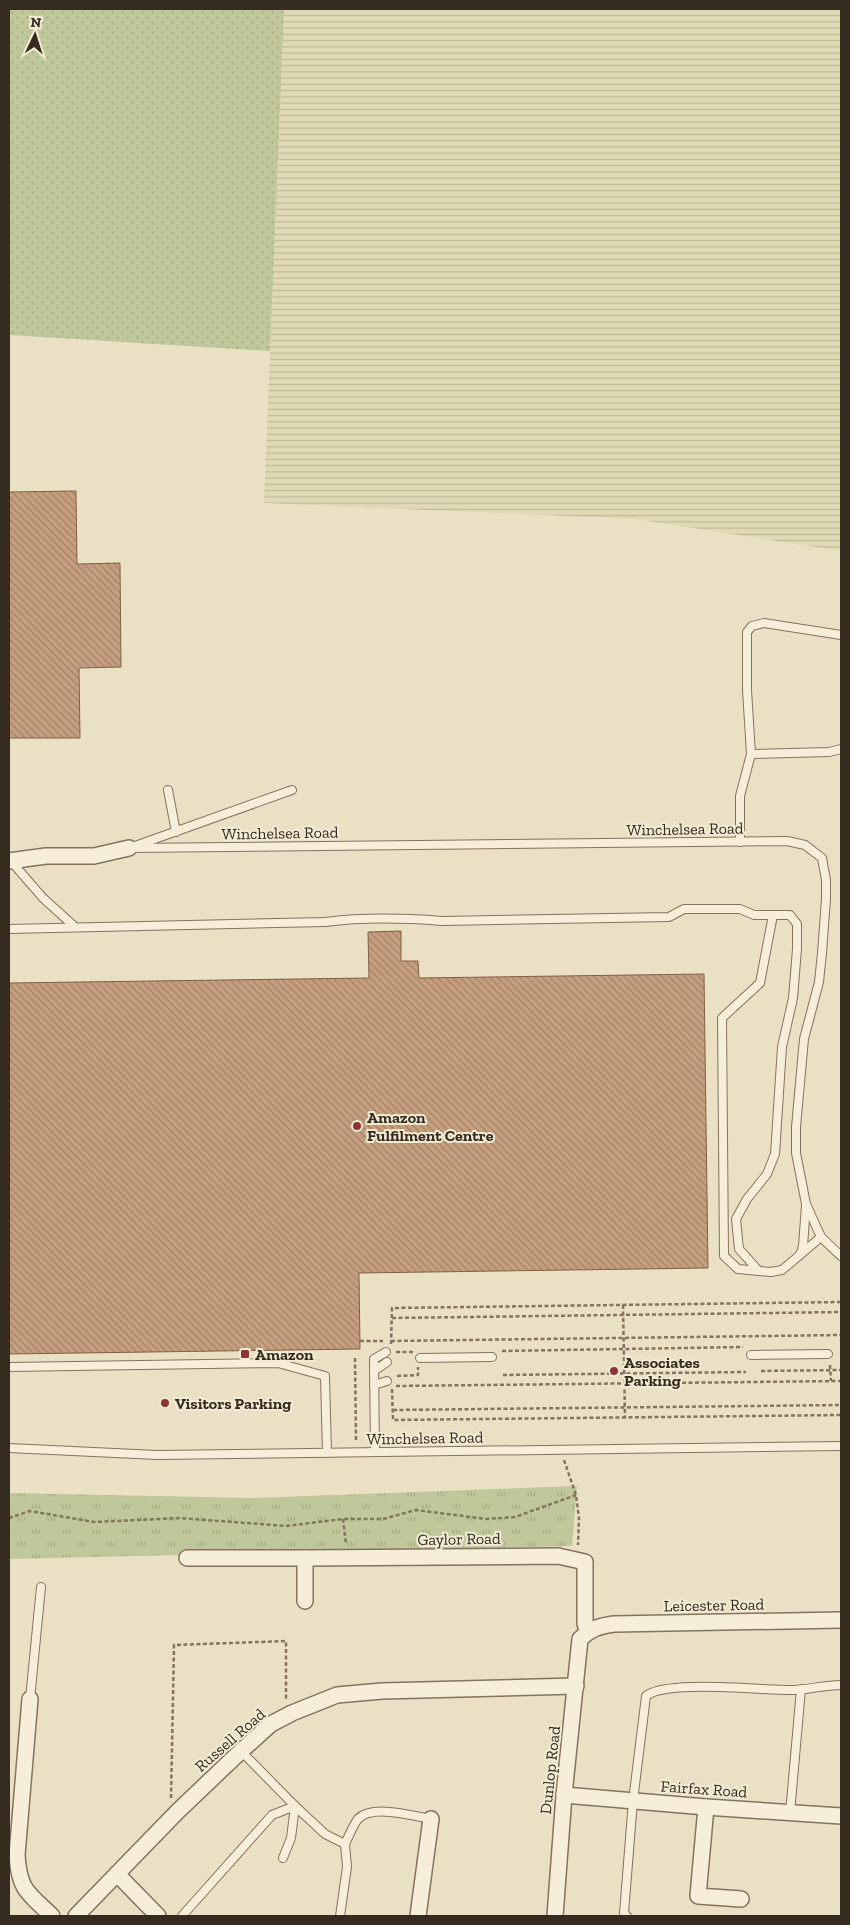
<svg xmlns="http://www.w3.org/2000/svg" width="850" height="1925" font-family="'Zilla Slab',serif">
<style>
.farmland{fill:url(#farmland-rules)}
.grass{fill:url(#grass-dots)}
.park{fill:url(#park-tufts)}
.building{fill:url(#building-back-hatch);stroke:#815f45}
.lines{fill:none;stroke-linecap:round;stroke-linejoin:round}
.service-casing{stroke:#84735d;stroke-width:10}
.minor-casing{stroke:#84735d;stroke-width:18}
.path{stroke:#84735d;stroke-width:2.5;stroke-dasharray:4 2.5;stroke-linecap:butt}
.service{stroke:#f6eed8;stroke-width:8}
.minor{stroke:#f6eed8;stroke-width:15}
.poi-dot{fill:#8d3532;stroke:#f2ebd4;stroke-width:2}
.labels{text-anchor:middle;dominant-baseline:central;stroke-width:4;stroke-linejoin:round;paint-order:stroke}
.street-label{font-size:16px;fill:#352b1f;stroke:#f2ebd4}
.poi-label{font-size:16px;font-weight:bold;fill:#352b1f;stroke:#f2ebd4;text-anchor:start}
</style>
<defs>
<pattern id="farmland-rules" width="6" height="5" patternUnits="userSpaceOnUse" patternTransform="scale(1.25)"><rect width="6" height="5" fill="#dfdab3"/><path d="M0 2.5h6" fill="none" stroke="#c0bb9a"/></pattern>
<pattern id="grass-dots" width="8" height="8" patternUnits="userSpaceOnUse" patternTransform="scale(1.25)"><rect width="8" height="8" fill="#c0c79a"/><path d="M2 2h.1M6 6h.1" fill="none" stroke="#a6ab84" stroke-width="1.8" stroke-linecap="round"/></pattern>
<pattern id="park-tufts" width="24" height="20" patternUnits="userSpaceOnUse" patternTransform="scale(1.25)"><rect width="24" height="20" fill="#c0c79a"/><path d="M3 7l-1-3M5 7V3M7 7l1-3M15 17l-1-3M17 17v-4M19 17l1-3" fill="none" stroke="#a6ab84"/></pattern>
<pattern id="building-back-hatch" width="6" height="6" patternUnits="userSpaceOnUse" patternTransform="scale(1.25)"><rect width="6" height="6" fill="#c59f7e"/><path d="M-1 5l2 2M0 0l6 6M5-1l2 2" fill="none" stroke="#a18267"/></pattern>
</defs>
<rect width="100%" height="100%" fill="#eae1c5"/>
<polygon class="farmland" points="284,9 841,9 841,551 635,519 264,503"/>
<polygon class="grass" points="9,9 284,9 270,351 9,335"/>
<polygon class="park" points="577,1486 572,1546 9,1559 9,1493 252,1498"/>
<g class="building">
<polygon points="76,491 77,564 120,563 121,667 79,668 80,738 9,738 9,492"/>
<polygon points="401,931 401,961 418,961 419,978 704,974 708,1268 359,1273 360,1349 9,1354 9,983 369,978 368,932"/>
</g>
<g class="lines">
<defs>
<g id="service">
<polyline points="751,754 829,752 841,749"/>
<polyline points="168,790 176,832"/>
<polyline points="740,842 740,796 751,754 747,690 747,632 752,626 764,623 841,635"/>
<polyline points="135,846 292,790"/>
<polyline points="129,848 787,841 805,845 822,858 826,880 826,899 822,953 819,982 804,1039 796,1127 796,1153 806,1204 821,1237 841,1256"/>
<polyline points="10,860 43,898 75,927"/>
<polyline points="773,915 760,983 722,1018 724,1256 738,1269 771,1272 782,1270 821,1237"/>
<path d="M9 929 325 922C364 917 403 918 442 921L669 917 684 909H740L754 915H790L797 924V949L793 998 782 1047 775 1154 767 1174 747 1199 736 1219 739 1249 757 1269"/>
<polyline points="800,1255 803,1246 806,1205"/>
<polyline points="751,1355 828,1354"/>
<polyline points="420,1358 492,1357"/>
<polyline points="9,1367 278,1363 325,1376 327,1453"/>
<polyline points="374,1371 387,1362"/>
<polyline points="374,1385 387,1381"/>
<polyline points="9,1448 157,1455 841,1446"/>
<polyline points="375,1452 374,1359 386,1352"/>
<polyline points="30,1699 41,1587"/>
<polyline points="241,1751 295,1806 291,1838 283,1858"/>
<polyline points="790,1813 801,1689"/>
<path d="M345 1844C349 1836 353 1825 358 1819 372 1804 413 1816 431 1819"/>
<polyline points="182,1916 272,1815 295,1806 325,1834 345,1844 347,1867 340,1916"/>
<path d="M627 1916 624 1913 633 1801 646 1696C666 1679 765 1691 795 1690 811 1689 825 1685 841 1685"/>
</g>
<g id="minor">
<polyline points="9,861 46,856 94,856 129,848"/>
<polyline points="187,1558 305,1558"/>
<polyline points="305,1601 305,1558 558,1556 585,1562 585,1624 588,1631"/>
<path d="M30 1699 17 1855C19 1890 28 1893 52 1916"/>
<polyline points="564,1795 706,1807 841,1816"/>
<polyline points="706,1807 698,1896 741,1899"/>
<polyline points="117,1874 158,1916"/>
<polyline points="76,1916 178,1811 241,1751 271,1724 292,1713 337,1695 382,1691 576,1686"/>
<polyline points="418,1916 431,1819"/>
<path d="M555 1916 564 1795 580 1639C590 1629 599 1626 614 1624L841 1620"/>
</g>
</defs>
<use href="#service" class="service-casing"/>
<use href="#minor" class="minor-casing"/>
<g class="path">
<polyline points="623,1305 625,1418"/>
<polyline points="392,1318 841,1312"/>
<polyline points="360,1341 383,1341"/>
<polyline points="391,1341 841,1335"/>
<polyline points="391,1344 392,1308 841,1302"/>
<polyline points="502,1351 743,1347"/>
<polyline points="396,1352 413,1352"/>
<polyline points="355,1358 356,1441"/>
<polyline points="830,1365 831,1381"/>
<polyline points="761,1371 841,1370"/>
<polyline points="503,1375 746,1372"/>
<polyline points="397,1376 418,1375 418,1367"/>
<polyline points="396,1386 841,1381"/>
<polyline points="392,1389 393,1420 841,1415"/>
<polyline points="393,1410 841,1405"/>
<polyline points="564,1460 576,1495 579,1518 578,1545"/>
<polyline points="9,1518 30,1511 94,1522 180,1518 286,1526 343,1519 383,1519 416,1510 486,1519 515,1517 576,1495"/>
<polyline points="343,1519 346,1544"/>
<polyline points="171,1798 174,1645 286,1641 286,1701"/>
</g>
<use href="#service" class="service"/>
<use href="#minor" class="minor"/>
</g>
<g class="poi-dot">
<circle cx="357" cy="1126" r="5"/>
<rect x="240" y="1349" width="10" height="10" rx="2.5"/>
<circle cx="614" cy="1371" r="5"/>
<circle cx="165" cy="1403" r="5"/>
</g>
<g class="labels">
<g class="street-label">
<text transform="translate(685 829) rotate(-1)">Winchelsea Road</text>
<text transform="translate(280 833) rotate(-1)">Winchelsea Road</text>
<text transform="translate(425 1438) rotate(-1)">Winchelsea Road</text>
<text transform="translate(459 1539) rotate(-1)">Gaylor Road</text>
<text transform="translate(714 1605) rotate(-1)">Leicester Road</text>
<text transform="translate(230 1740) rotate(-41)">Russell Road</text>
<text transform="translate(550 1770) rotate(-84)">Dunlop Road</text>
<text transform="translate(704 1789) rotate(4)">Fairfax Road</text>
</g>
<g class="poi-label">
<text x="367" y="1117">Amazon<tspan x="367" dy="18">Fulfilment Centre</tspan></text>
<text x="255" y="1354">Amazon</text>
<text x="624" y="1362">Associates<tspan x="624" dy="18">Parking</tspan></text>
<text x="175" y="1403">Visitors Parking</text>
</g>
</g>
<rect width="850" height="1925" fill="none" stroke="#352b1f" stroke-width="20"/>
<g transform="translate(35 35) rotate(4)" stroke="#f2ebd4" stroke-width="4" paint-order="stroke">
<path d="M0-4L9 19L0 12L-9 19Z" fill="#352b1f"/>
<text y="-8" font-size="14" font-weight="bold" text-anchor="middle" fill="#352b1f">N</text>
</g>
</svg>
